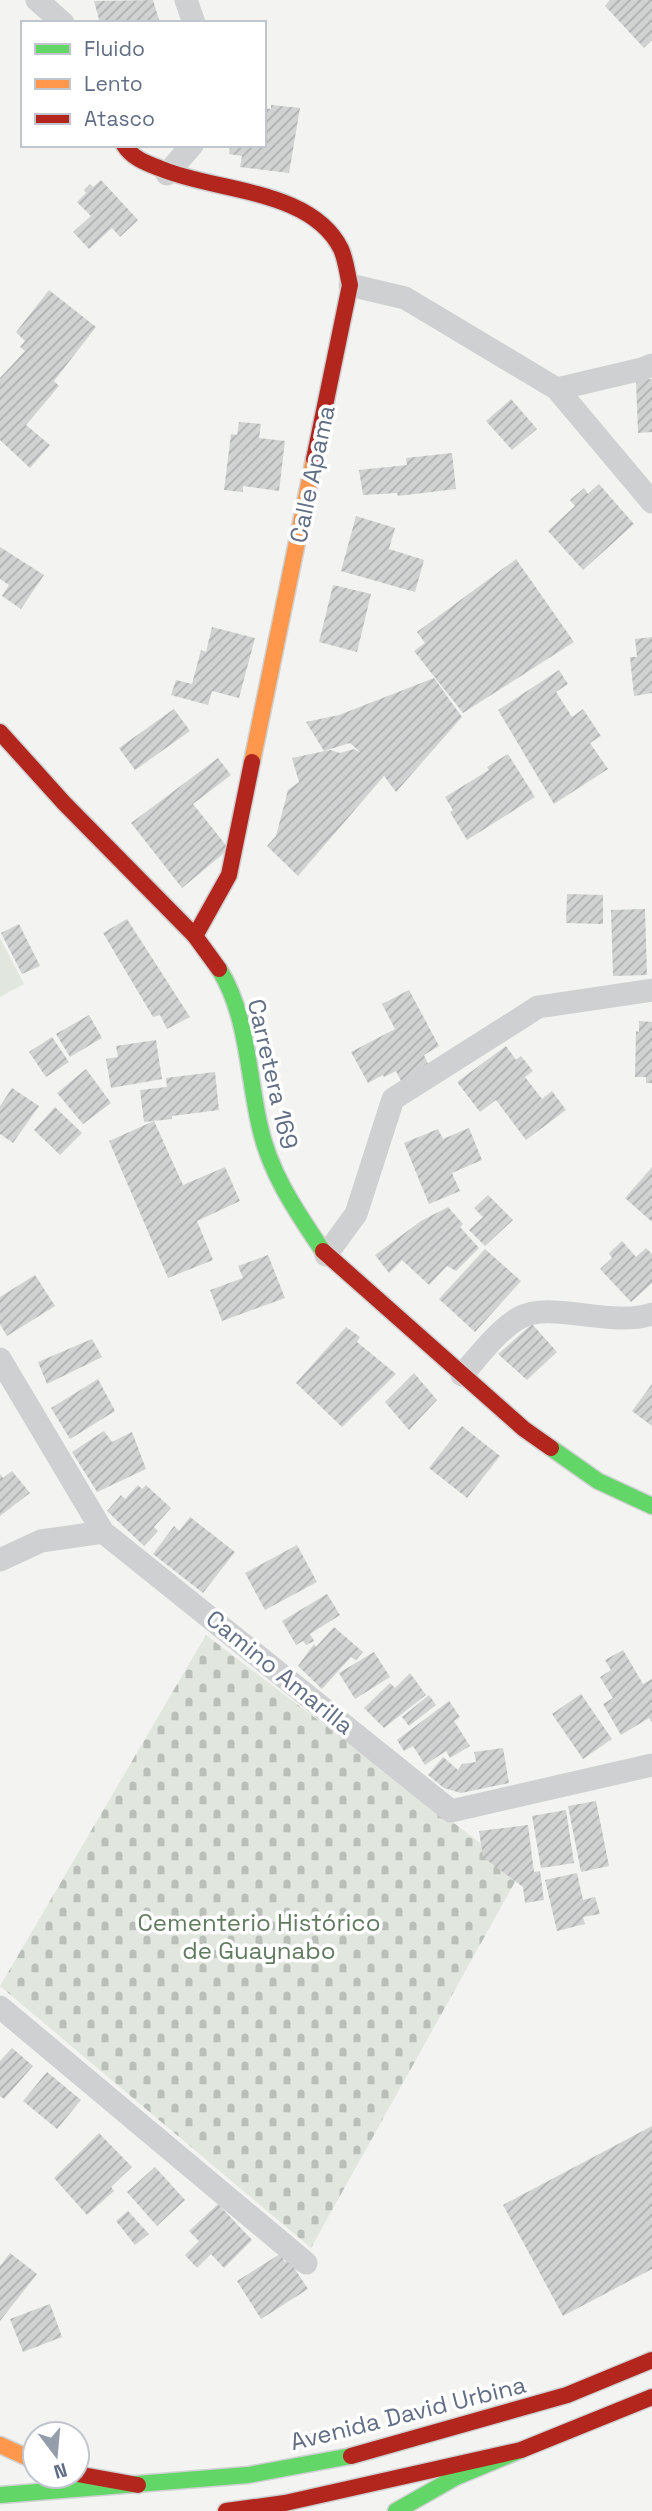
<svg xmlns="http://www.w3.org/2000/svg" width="652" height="2511" font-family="'Space Grotesk',sans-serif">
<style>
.cemetery{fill:url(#cemetery-stones)}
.green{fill:#e1e7df}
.building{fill:url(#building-hatch)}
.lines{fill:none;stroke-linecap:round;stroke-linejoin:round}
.fast-casing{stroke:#cfd1d2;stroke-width:19}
.slow-casing{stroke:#cfd1d2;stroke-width:19}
.jam-casing{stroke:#cfd1d2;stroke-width:19}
.street{stroke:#cfd0d1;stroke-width:23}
.fast{stroke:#63d668;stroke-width:16}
.slow{stroke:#ff974d;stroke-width:16}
.jam{stroke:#b3261e;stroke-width:16}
.labels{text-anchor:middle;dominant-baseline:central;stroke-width:7;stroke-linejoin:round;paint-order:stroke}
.street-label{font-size:24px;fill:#616e84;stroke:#fff}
.park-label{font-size:24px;fill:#617b60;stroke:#fff}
</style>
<defs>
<pattern id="cemetery-stones" width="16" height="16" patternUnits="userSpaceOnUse" patternTransform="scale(1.75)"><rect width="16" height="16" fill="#e1e7df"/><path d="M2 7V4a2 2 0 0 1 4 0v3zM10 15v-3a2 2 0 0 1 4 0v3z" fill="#babfba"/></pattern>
<pattern id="building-hatch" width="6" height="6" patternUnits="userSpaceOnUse" patternTransform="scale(1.75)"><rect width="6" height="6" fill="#d1d2d2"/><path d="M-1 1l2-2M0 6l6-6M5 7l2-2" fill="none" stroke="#adafb0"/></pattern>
</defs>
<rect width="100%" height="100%" fill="#f3f4f1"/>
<polygon class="cemetery" points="206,1635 520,1873 311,2248 0,1986"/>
<polygon class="green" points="0,938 24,984 0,997"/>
<g class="building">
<polygon points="153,0 160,23 100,23 94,1"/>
<polygon points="610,0 652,0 652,40 644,48 605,6"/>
<polygon points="271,105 300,108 289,173 240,167 242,156 229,154 230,145 264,145 264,108 271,109"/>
<polygon points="101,180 138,220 120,237 112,228 89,249 73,232 91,216 77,202 86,193 84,190 90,184 93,187"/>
<polygon points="49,290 96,327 54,381 59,386 26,425 50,445 30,468 0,440 0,378 25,351 20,347 25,341 16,332"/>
<polygon points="652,379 652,432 638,433 636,380"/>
<polygon points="511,399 537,429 512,450 486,421"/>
<polygon points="239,422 261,424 259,438 285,441 279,491 243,486 243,492 224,490 231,434 237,435"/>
<polygon points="452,453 456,489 398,496 397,493 363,495 359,470 407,465 406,458"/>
<polygon points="599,484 634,524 583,570 548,531 575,506 570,500 584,488 588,494"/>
<polygon points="356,516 395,528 389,549 424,560 415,592 341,571"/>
<polygon points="0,547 44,575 21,609 2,596 9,585 0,579"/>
<polygon points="516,559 574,642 463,713 414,651 425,643 417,632"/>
<polygon points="333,585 371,594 357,652 319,642"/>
<polygon points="212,627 255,638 239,698 212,691 208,705 171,695 176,680 192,684 201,650 206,652"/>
<polygon points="652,637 652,693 634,696 630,657 637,657 635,639"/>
<polygon points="559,670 568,684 556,692 572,717 583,709 601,736 590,743 608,769 554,804 498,710"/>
<polygon points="434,678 462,717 396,792 384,776 298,876 267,846 276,836 288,790 299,782 292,758 330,750 340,753 354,749 361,753 350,743 324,751 306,722 339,715"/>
<polygon points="174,709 190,731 135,770 119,748"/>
<polygon points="508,754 535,797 467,840 450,812 453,810 445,797 489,770 487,767"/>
<polygon points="218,758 231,775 193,804 229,849 182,888 131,823"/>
<polygon points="567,894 603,895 603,924 566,923"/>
<polygon points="645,909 647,975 613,976 611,910"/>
<polygon points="127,919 190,1017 167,1029 160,1015 153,1017 103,933"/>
<polygon points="19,924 40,966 22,974 1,933"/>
<polygon points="409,990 439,1046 424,1055 430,1068 402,1083 396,1071 384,1077 383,1075 368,1083 351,1052 395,1029 382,1004"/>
<polygon points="89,1015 102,1038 70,1057 56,1034"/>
<polygon points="639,1021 652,1022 652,1083 646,1083 646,1077 635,1077 636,1031 639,1032"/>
<polygon points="52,1037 69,1062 46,1077 29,1052"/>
<polygon points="156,1040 162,1079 111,1088 106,1059 118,1057 116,1046"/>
<polygon points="506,1046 516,1060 521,1056 533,1071 525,1077 542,1099 552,1091 566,1110 526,1140 496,1100 480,1112 457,1082"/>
<polygon points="86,1069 111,1103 83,1124 57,1093"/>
<polygon points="215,1072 219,1110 172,1116 172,1119 144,1122 140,1090 167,1087 166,1078"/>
<polygon points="12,1088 39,1106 13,1143 0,1134 0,1106"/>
<polygon points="55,1107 82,1133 60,1155 34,1130"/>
<polygon points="154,1121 183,1185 225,1167 240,1201 197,1221 213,1260 168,1278 109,1141"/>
<polygon points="469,1128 482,1160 452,1173 460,1191 429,1204 404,1143 438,1129 443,1139"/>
<polygon points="652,1167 652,1222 625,1198"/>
<polygon points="488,1195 513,1220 485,1246 469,1230 483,1217 474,1208"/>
<polygon points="448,1207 463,1224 460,1227 479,1248 456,1271 447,1266 429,1285 402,1260 389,1273 375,1255 421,1221"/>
<polygon points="622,1241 636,1257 646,1248 652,1254 652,1283 631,1302 600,1269 612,1258 609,1253"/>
<polygon points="485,1249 521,1281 475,1332 439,1299"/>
<polygon points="268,1255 285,1298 222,1321 210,1290 243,1278 238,1266"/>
<polygon points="35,1275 55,1306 7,1336 0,1324 0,1297"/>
<polygon points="532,1324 557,1352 527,1380 498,1354"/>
<polygon points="346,1327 360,1337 357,1342 396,1374 342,1427 296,1383"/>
<polygon points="92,1339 102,1357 47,1384 38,1362"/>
<polygon points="414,1373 437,1400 409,1430 385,1402"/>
<polygon points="98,1379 115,1411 70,1439 51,1408"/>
<polygon points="652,1384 652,1426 632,1411"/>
<polygon points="462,1426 500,1456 467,1498 429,1468"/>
<polygon points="104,1431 112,1442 132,1432 146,1469 97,1492 72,1452"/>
<polygon points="12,1471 30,1493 0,1516 0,1474 3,1478"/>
<polygon points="138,1485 142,1489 146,1485 171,1508 154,1527 158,1531 144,1546 107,1511 121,1495 125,1499"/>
<polygon points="190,1517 235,1552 203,1593 153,1554 174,1526 179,1531"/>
<polygon points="297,1545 317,1582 265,1610 245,1573"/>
<polygon points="327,1594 340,1615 310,1634 314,1641 306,1645 303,1641 296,1645 282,1621"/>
<polygon points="334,1627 363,1652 356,1660 351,1657 322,1689 298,1666 314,1644 316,1647"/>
<polygon points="623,1650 643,1684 652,1679 652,1722 649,1718 621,1735 603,1704 613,1698 600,1677 611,1670 605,1660"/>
<polygon points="374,1652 390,1677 355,1699 339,1673"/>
<polygon points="410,1673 426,1695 384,1728 364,1708 390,1683 395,1688"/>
<polygon points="581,1694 612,1739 583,1759 552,1714"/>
<polygon points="429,1695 436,1705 409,1726 402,1717"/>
<polygon points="449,1701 460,1717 454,1721 470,1746 450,1758 446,1751 425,1765 413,1746 404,1751 397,1740"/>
<polygon points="503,1748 509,1783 461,1793 444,1788 428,1775 443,1757 458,1770 462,1764 476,1762 474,1752"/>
<polygon points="596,1801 609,1866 581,1872 568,1806"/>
<polygon points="566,1810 574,1863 541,1868 532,1816"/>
<polygon points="528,1825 534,1872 540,1871 544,1900 525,1903 523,1887 483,1857 479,1831"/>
<polygon points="577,1873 583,1900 595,1897 600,1914 583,1917 585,1924 557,1931 545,1880"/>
<polygon points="12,2048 33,2066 4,2099 0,2096 0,2061"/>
<polygon points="47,2072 81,2100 57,2129 23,2101"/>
<polygon points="652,2126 652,2269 563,2316 503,2205"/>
<polygon points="99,2133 132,2167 111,2187 114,2191 87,2215 54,2178"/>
<polygon points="155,2167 185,2200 157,2226 127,2192"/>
<polygon points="218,2204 252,2240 224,2268 211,2254 197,2268 185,2255 199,2241 189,2231"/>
<polygon points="128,2211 149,2234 135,2245 116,2221"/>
<polygon points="10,2253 37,2274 0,2321 0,2266"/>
<polygon points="280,2254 285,2262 289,2260 308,2289 261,2319 237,2281"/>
<polygon points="50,2304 62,2337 23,2352 10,2319"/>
</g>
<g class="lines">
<defs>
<g id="fast">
<path d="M219 969C247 1013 248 1073 259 1123 269 1172 296 1211 323 1251"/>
<polyline points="551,1448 598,1481 652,1506"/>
<polyline points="0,2495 248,2475 351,2456"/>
<polyline points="396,2511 456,2477 521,2450"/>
</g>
<g id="slow">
<polyline points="252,762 314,459"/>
<polyline points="0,2445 35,2461"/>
</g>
<g id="jam">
<path d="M124 145C132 158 146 163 159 168 214 192 311 188 341 249 346 260 347 273 350 285L314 459"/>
<polyline points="0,732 64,803 195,936 219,969"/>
<polyline points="195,936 229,875 252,762"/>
<polyline points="323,1251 524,1429 551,1448"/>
<polyline points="351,2456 567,2395 652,2360"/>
<polyline points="77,2474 138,2485"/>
<polyline points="226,2511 285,2503 521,2450 652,2397"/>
</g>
</defs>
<use href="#fast" class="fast-casing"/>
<use href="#slow" class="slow-casing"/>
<use href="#jam" class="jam-casing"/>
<g class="street">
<polyline points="37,0 63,23"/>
<polyline points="186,0 194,23"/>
<polyline points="167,174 192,145"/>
<polyline points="350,285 405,298 557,389 652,502"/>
<polyline points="557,389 642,369 652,365"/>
<polyline points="326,1255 356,1214 393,1099 538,1007 652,990"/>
<polyline points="0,1359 103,1532 451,1811 652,1765"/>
<path d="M462 1375C479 1356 497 1331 519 1318 549 1300 612 1328 652 1314"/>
<polyline points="0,1560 41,1541 103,1532"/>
<polyline points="0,2007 306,2263"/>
</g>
<use href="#fast" class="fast"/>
<use href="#slow" class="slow"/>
<use href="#jam" class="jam"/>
</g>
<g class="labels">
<g class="street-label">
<text transform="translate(312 474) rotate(-78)">Calle Apama</text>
<text transform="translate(273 1074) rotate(77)">Carretera 169</text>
<text transform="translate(280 1672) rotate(39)">Camino Amarilla</text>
<text transform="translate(408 2413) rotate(-14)">Avenida David Urbina</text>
</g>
<g class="park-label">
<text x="259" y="1922">Cementerio Histórico<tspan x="259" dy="28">de Guaynabo</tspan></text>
</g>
</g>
<rect x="21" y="21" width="245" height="126" fill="#ffffff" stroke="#c0c5ce" stroke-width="2"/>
<rect x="35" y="44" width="35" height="10" fill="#63d668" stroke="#c0c5ce" stroke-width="2"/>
<text x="84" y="56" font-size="21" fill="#616e84">Fluido</text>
<rect x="35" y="79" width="35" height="10" fill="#ff974d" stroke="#c0c5ce" stroke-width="2"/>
<text x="84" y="91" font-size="21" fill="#616e84">Lento</text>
<rect x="35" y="114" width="35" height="10" fill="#b3261e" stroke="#c0c5ce" stroke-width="2"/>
<text x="84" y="126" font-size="21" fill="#616e84">Atasco</text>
<g transform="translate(56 2455) rotate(164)"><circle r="33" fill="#ffffff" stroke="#c0c5ce" stroke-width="2"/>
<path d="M0-5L12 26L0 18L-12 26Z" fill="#949daa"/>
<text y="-10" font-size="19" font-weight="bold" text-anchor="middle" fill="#616e84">N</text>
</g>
</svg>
